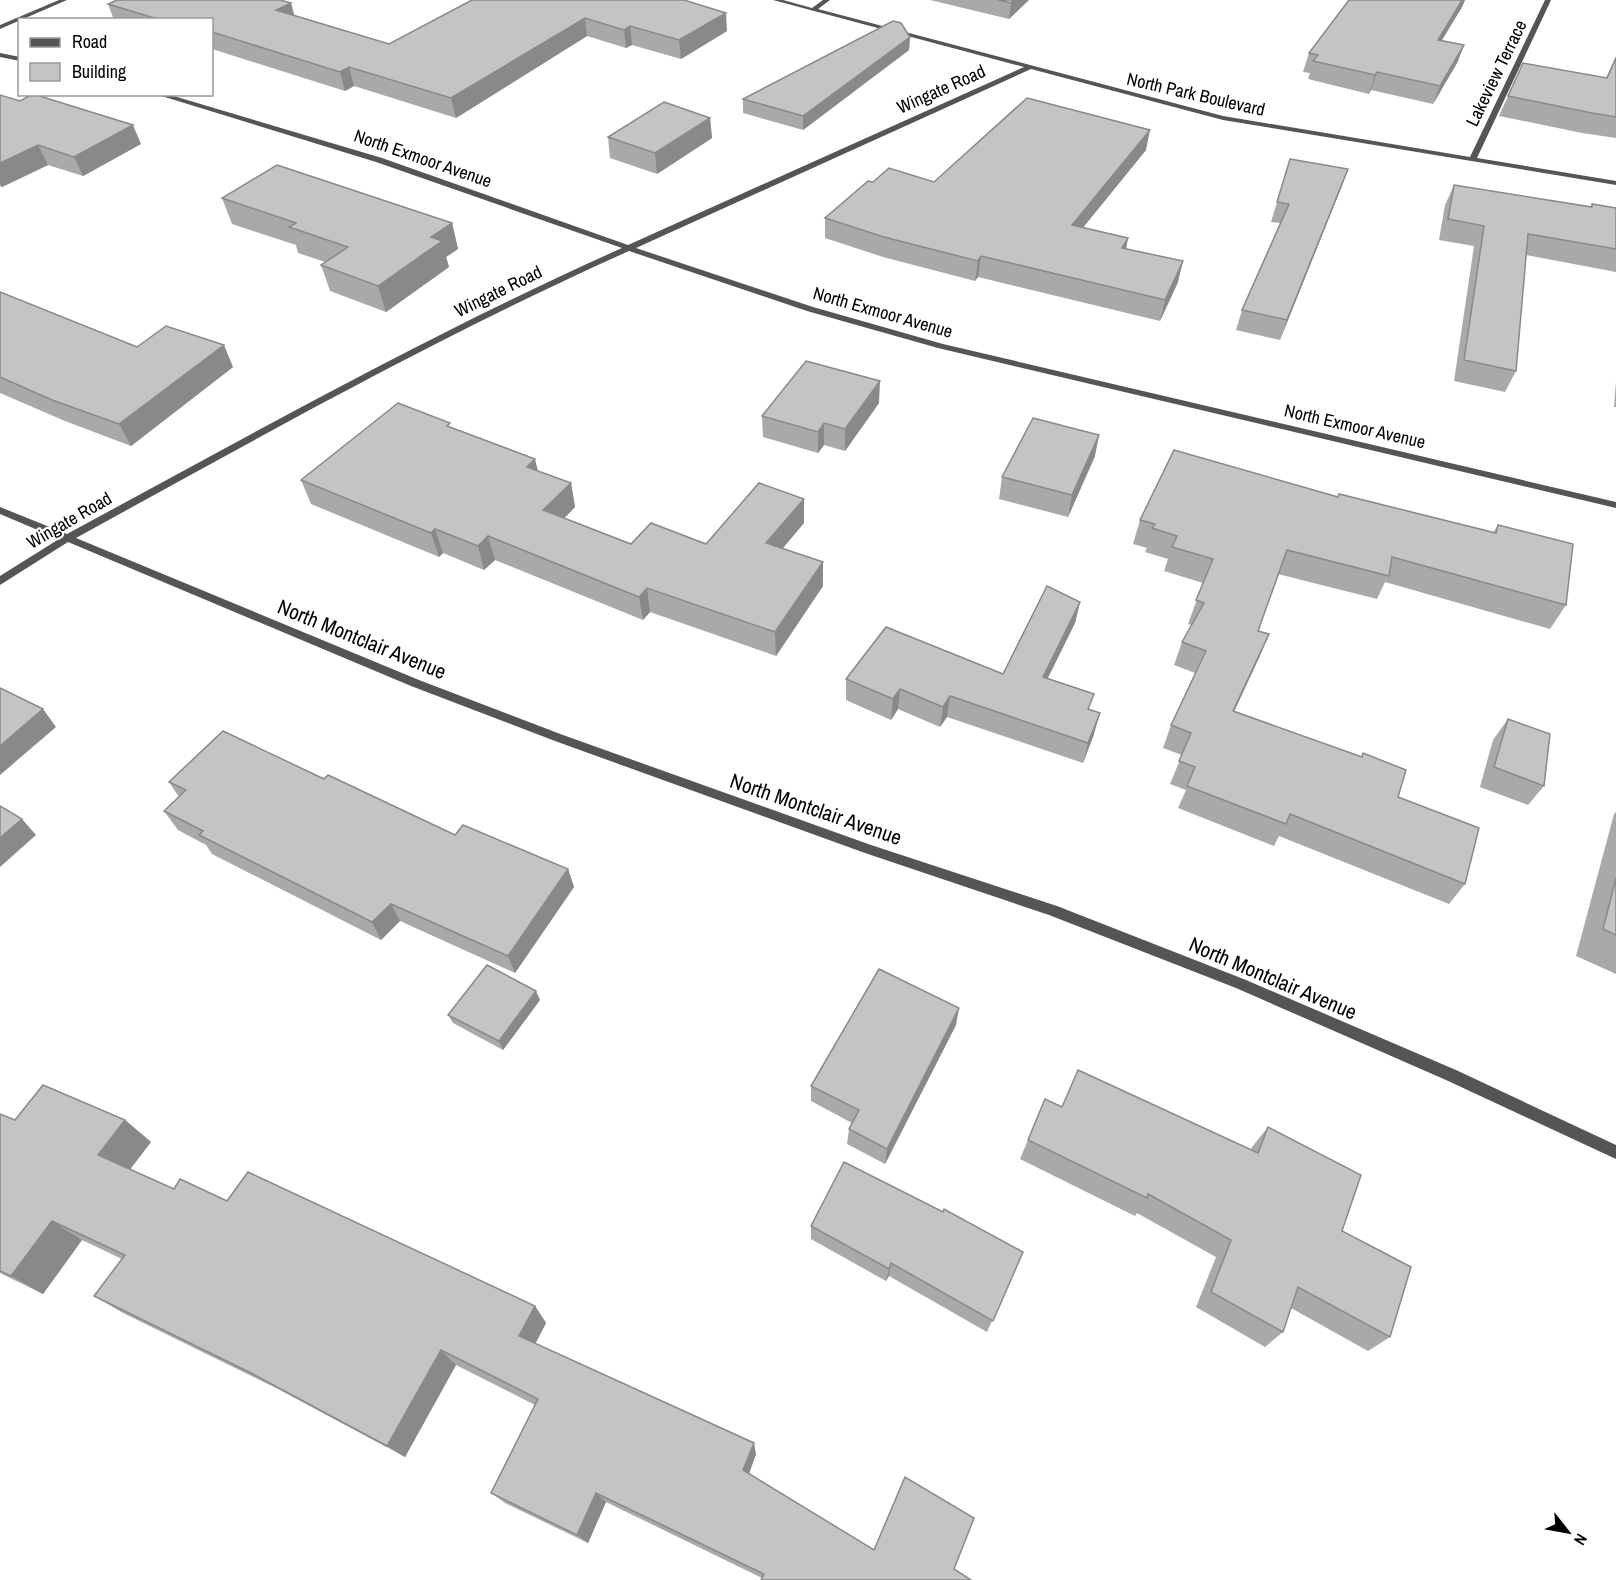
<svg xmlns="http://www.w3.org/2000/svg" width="1616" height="1580" font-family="'Archivo Narrow',sans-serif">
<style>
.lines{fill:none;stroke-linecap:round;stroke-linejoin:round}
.minor{fill:#555;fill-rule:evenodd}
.wall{fill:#a9a9a9}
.shaded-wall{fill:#898989}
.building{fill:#c4c4c4;stroke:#898989;stroke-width:1.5}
.labels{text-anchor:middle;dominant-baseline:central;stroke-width:4.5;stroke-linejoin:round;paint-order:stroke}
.far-street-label{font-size:18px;fill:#000;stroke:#fff}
.street-label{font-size:21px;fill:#000;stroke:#fff}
</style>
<rect width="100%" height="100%" fill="#fff"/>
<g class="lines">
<g class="minor">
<polygon points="59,0 67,0 0,29 0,25"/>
<path d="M773 0H783L812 8 823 0H830L818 9 1223 116 1470 157 1545 0H1551L1477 158 1616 181V185L1223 120 1031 69 636 248 813 307 943 344 1616 502V508L938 348 807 311 629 251C439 336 258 438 76 538L419 680 563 735 871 845 1057 906 1246 980 1456 1070 1616 1145V1159L1446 1080 1236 988 1049 915 865 853 555 741 411 686 68 542 0 585V576L59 539 0 514V507L67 534C250 435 432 333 622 248L376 162 155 94H167L382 158 628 245 1024 67Z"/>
<polygon points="0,53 20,57 20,61 0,57"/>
</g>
</g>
<g class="wall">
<polygon points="116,0 280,0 295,16 389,44 472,0 727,31 681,59 632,45 626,48 587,36 456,118 354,86 345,91 212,49 212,20 114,20 108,4"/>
<polygon points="930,0 1029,0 1009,19"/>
<polygon points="1349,0 1465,0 1462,7 1442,40 1464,45 1457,63 1433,104 1371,90 1369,94 1308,79 1310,73 1303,72 1309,53"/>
<polygon points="910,37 909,50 803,130 743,113 743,99"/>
<polygon points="1616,56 1616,138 1582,133 1499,116 1508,96 1606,78"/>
<polygon points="0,95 141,144 83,176 48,165 2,187 0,186"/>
<polygon points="710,118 712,138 657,174 610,158 608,137"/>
<polygon points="1146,150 1083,227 1128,238 1126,249 1178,282 1160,321 978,277 975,281 883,257 825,238 825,218 873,182 934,182"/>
<polygon points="1290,159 1348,169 1341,188 1280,340 1236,330 1242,310 1281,223 1271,222"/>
<polygon points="1454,185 1591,207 1592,204 1616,208 1616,272 1526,255 1516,371 1505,392 1454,381 1474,246 1439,240 1445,205"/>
<polygon points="222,198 452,223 458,249 446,257 449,267 386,312 330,291 321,265 325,262 298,253 296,245 232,224"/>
<polygon points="0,292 137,347 233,367 131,446 65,421 0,393"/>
<polygon points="1616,381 1616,407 1614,407"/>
<polygon points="879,403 845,451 824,445 818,453 763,437 762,416"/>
<polygon points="451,428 538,471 571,483 575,507 564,518 631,544 706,544 804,523 782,549 823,562 823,586 776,656 650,612 643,620 495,560 484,570 443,553 439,557 311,504 301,480"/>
<polygon points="1095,456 1068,517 999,499 1002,477"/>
<polygon points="1339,494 1493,533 1498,525 1566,605 1550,629 1385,582 1377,599 1278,574 1258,631 1269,634 1234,711 1361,757 1363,753 1465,884 1449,904 1279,836 1274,846 1178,808 1186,790 1170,784 1182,755 1163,748 1171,725 1195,673 1174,665 1182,642 1191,625 1188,624 1203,583 1164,571 1168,559 1145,552 1147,548 1133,544 1140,520 1338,497"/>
<polygon points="1080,602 1075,623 1047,679 1090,709 1094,734 1083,763 947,717 940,727 898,709 891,720 846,700 846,679 1003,674"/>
<polygon points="1508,719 1544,786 1528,805 1480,787 1493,740"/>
<polygon points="324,779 455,835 568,869 574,887 515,973 400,921 381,940 212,854 206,845 178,830 164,811 179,797 169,782"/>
<polygon points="1616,812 1616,974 1576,956 1614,814"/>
<polygon points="540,1000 503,1050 453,1023 448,1015"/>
<polygon points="956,1025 885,1164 847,1144 849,1129 852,1123 811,1101 811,1086"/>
<polygon points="1062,1107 1251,1150 1252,1147 1268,1127 1342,1231 1390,1337 1368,1351 1291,1308 1283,1332 1265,1347 1196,1307 1216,1257 1137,1213 1135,1216 1020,1159 1028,1140"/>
<polygon points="0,1114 15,1120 125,1120 151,1142 130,1169 174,1189 227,1201 535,1306 546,1323 535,1344 756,1454 749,1474 874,1550 954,1569 762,1578 606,1502 588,1543 505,1503 491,1493 535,1405 456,1365 405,1457 276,1388 123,1313 94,1296 122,1259 82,1240 43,1294 0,1273"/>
<polygon points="943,1212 1023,1252 987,1332 889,1276 886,1281 811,1239 811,1226"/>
</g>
<g class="shaded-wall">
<polygon points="1014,0 1029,0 1009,19 1011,3"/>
<polygon points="1462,0 1465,0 1462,7 1431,58 1438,40"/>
<polygon points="291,3 296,21 276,10"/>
<polygon points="726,13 727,31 681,59 679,40"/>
<polygon points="585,18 587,36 456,118 451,98"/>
<polygon points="630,26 632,45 626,48 624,30"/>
<polygon points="910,37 909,50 803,130 803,116"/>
<polygon points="1464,45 1457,63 1433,104 1440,86"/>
<polygon points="349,67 354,86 345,91 340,72"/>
<polygon points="1377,72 1371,90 1369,94 1375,75"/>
<polygon points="710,118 712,138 657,174 655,153"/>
<polygon points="133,125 141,144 83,176 74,157"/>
<polygon points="1150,130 1146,150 1069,245 1072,225"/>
<polygon points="38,145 48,165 2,187 0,184 0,163"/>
<polygon points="1348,169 1341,188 1280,340 1287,320"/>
<polygon points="452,223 458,249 446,257 449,267 386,312 378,286 431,237"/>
<polygon points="1128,238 1124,258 1122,248"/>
<polygon points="981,256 978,277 975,281 978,261"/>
<polygon points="1183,261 1178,282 1160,321 1165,300"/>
<polygon points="224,345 233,367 131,446 119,424"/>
<polygon points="880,381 879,403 845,451 845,429"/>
<polygon points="824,423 824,445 818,453 818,432"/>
<polygon points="1099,435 1095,456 1068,517 1072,495"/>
<polygon points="535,459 541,483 527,467"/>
<polygon points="571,483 575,507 549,534 543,510"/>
<polygon points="804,499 804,523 767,567 766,543"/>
<polygon points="435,529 443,553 439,557 431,533"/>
<polygon points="488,536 495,560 484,570 478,546"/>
<polygon points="823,562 823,586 776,656 775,632"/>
<polygon points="647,588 650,612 643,620 639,597"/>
<polygon points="1080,602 1075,623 1038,698 1043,677"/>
<polygon points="1269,634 1259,658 1224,733 1233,711"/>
<polygon points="900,689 898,709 891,720 893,699"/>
<polygon points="950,696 947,717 940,727 943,707"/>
<polygon points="43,709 56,727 0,775 0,746"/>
<polygon points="1100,713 1094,734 1083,763 1088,743"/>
<polygon points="22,819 36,835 0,867 0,838"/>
<polygon points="568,869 574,887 515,973 508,956"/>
<polygon points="391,904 400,921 381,940 372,922"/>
<polygon points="536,991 540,1000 503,1050 499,1041"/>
<polygon points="959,1008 956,1025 885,1164 887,1149"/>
<polygon points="125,1120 151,1142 125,1176 98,1155"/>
<polygon points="52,1221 82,1240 43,1294 11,1276"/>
<polygon points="891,1263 889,1276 886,1281 889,1269"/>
<polygon points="535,1306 546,1323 531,1352 519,1336"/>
<polygon points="441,1350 456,1365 405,1457 387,1446"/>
<polygon points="754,1443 756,1454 746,1481 743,1470"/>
<polygon points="596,1493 606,1502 588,1543 577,1535"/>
</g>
<g class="building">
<polygon points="117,0 280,0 291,3 276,10 389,44 472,0 684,0 726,13 679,40 630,26 624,30 585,18 451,98 349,67 340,72 212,32 212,20 161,20 108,4"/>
<polygon points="998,0 1014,0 1011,3"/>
<polygon points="1349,0 1462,0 1438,40 1464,45 1440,86 1377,72 1375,75 1313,61 1318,55 1309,53"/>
<polygon points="893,21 901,23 910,37 803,116 743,99"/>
<polygon points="1616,58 1616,117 1592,113 1508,96 1523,63 1607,78"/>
<polygon points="33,94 133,125 74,157 38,145 0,163 0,95 20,101"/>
<polygon points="1027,98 1150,130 1072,225 1128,238 1122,248 1183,261 1165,300 981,256 978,261 884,237 825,218 868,181 873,182 889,168 934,182"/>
<polygon points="664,102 710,118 655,153 608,137"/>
<polygon points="1290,159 1348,169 1287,320 1242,310 1289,204 1277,202"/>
<polygon points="277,165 452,223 431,237 442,241 378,286 321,265 348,247 289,227 296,223 222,198"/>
<polygon points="1454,185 1592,207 1592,204 1616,208 1616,249 1528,234 1516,371 1464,360 1484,226 1448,219"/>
<polygon points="0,292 137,347 166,326 224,345 119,424 52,400 0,377"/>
<polygon points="806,361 880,381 845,429 824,423 818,432 762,416"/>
<polygon points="398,403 450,423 447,426 535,459 527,467 571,483 543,510 631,544 651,523 706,544 759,483 804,499 766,543 823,562 775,632 647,588 639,597 488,536 478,546 435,529 431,533 301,480"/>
<polygon points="1033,418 1099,435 1072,495 1002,477"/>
<polygon points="1174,450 1338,497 1339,494 1496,533 1498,525 1573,544 1566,605 1392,557 1389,576 1287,550 1258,631 1269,634 1233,711 1362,757 1363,753 1406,770 1398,797 1479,828 1465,884 1290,814 1286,824 1187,786 1195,767 1179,761 1191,733 1171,725 1206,651 1182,642 1204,603 1196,600 1213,559 1172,547 1177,536 1152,528 1155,524 1140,520"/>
<polygon points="1047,586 1080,602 1043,677 1094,694 1088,709 1100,713 1088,743 950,696 943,707 900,689 893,699 846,679 886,627 1003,674"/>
<polygon points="0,688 43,709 0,746"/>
<polygon points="1508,719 1550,734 1544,786 1494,767"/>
<polygon points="223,731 324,779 328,775 455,835 463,825 568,869 508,956 391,904 372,922 199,835 203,831 164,811 186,790 169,782"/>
<polygon points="0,806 22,819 0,838"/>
<polygon points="1616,878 1616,935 1603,929"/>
<polygon points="487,965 536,991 499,1041 448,1015"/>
<polygon points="879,969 959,1008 887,1149 849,1129 859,1110 811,1086"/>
<polygon points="1078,1070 1258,1153 1268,1127 1361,1175 1342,1231 1411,1267 1390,1337 1298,1287 1283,1332 1211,1292 1231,1240 1148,1194 1147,1198 1028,1140 1045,1099 1062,1107"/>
<polygon points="43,1085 125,1120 98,1155 174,1189 180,1179 227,1201 248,1172 535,1306 519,1336 754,1443 743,1470 874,1550 905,1477 974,1518 954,1569 971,1580 761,1580 764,1574 596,1493 577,1535 491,1493 538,1399 441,1350 387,1446 253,1374 94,1296 125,1255 52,1221 11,1276 0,1271 0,1114 15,1120"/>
<polygon points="844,1162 943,1212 944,1209 1023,1252 993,1321 891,1263 889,1269 811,1226"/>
</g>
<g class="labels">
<g class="far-street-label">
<text transform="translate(1496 73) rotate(-64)">Lakeview Terrace</text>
<text transform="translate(941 89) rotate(-24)">Wingate Road</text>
<text transform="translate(1196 94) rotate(13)">North Park Boulevard</text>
<text transform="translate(423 158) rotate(19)">North Exmoor Avenue</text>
<text transform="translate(498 291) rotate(-26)">Wingate Road</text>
<text transform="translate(883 312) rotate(16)">North Exmoor Avenue</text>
<text transform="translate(1355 426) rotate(13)">North Exmoor Avenue</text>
<text transform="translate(69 520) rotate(-30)">Wingate Road</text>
</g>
<g class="street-label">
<text transform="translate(362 639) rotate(22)">North Montclair Avenue</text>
<text transform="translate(816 809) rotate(19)">North Montclair Avenue</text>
<text transform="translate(1273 978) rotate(23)">North Montclair Avenue</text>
</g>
</g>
<rect x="18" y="18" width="195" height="78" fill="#ffffff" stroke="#999999" stroke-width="1.5"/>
<rect x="30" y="38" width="30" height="9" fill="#555555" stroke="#999999" stroke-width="1.5"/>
<text x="72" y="48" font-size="18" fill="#000000">Road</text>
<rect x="30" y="63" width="30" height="18" fill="#c4c4c4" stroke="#999999" stroke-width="1.5"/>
<text x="72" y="78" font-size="18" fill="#000000">Building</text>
<g transform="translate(1568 1532) rotate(121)" stroke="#ffffff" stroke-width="4.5" paint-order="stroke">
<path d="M0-4.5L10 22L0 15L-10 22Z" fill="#000000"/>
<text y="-9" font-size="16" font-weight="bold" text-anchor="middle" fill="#000000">N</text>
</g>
</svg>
